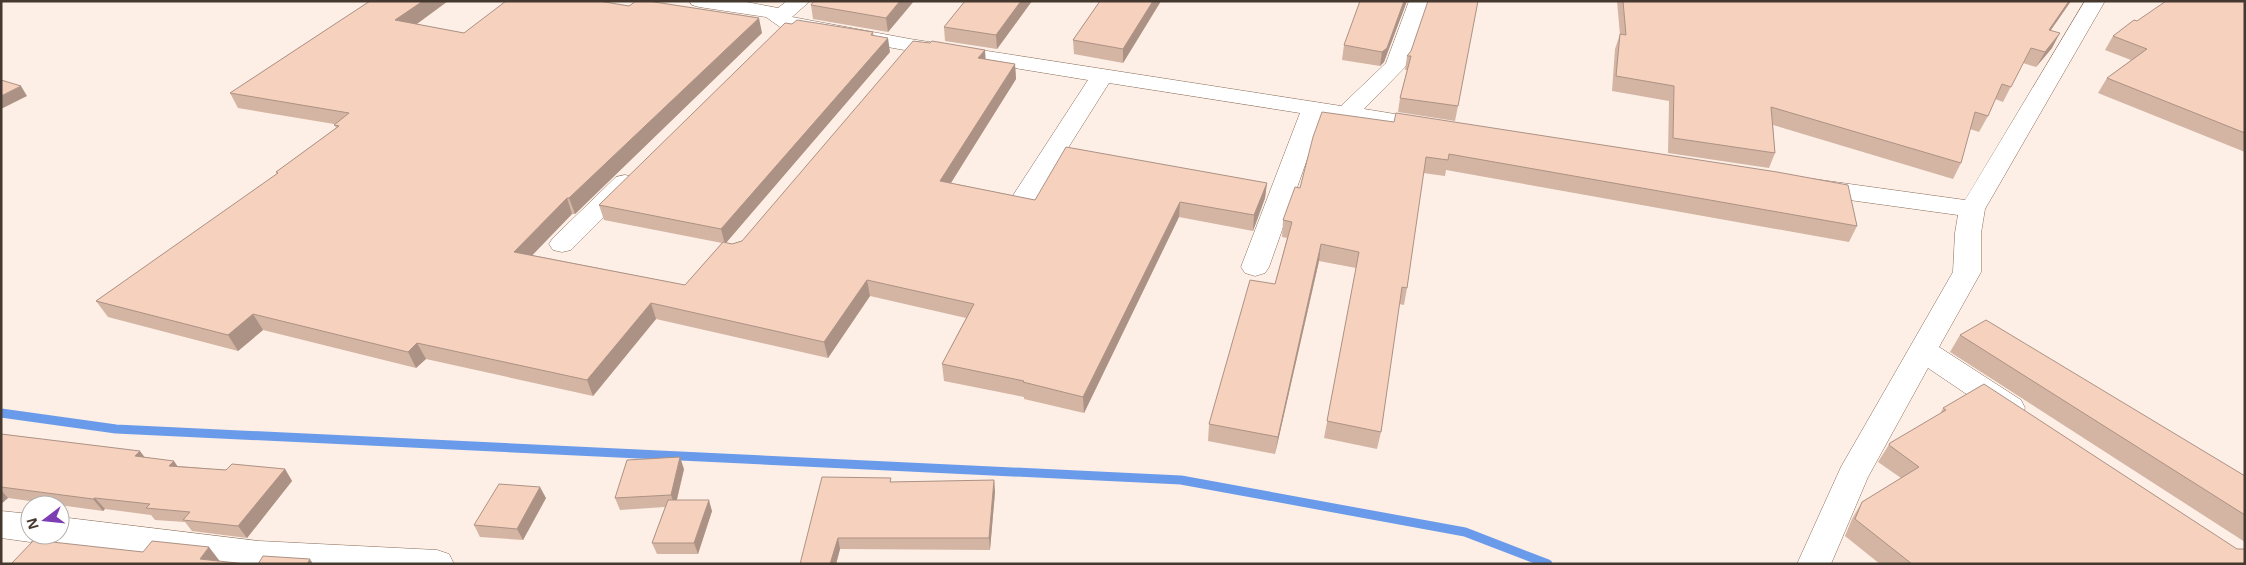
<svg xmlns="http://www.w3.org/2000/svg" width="2246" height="565" font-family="'Open Sans',sans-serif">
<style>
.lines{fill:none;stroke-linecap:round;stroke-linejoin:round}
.stream{stroke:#6a9bea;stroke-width:9}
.minor-casing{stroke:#8a6c58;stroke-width:1}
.minor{fill:#fff;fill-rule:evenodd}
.wall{fill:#d4b4a3}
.shaded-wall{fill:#ac9285}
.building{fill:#f6d1be;stroke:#ac9285}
</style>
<rect width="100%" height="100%" fill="#fdefe6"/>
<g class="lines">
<polyline class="stream" points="1,413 116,429 1181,480 1465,532 1548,564"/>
<defs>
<g id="minor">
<polygon points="689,1 741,1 778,8 787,1 810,1 792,17 910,39 1341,106 1386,63 1409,1 1429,1 1407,65 1364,109 1432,120 1440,122 1444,127 1440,132 1432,134 1322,117 1269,267 1265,273 1255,276 1245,273 1241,267 1300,113 1109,83 1032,205 1023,208 1014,205 1010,200 1088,80 910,51 787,29 780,27 766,17 699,7 692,5"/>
<polygon points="2085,1 2105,1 1985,209 1981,233 1981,272 1939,347 2021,400 2025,408 2021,416 2010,419 1999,416 1928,368 1868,477 1831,564 1797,564 1841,467 1953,272 1955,233 1958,215 1813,195 1804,192 1800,187 1804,182 1813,179 1965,200"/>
<polygon points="625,175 634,177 637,182 634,187 571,250 562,252 553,250 549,244 553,238 616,177"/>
<polygon points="1,511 30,514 30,535 43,535 42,538 30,542 1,538"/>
<polygon points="60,517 259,541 437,550 449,554 454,564 215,564 60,545 48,541 45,535 60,535"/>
</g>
</defs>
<use href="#minor" class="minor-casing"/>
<use href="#minor" class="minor"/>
</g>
<g class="wall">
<polygon points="370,1 448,1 416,24 464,33 762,33 575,214 572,214 532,255 685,285 722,243 604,220 599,205 873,32 874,36 890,52 726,243 732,244 742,241 985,59 1015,64 1016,79 951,183 1035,200 1267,183 1265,198 1253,231 1179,217 1084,413 1024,399 1024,397 944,381 942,364 966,318 870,296 828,358 656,319 593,396 426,359 416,368 263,330 238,351 108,317 96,301 277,174 276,172 336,128 334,124 238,108 230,93"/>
<polygon points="914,1 888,32 813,19 811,5"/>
<polygon points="965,1 1032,1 997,49 945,41 944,27"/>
<polygon points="1100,1 1161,1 1123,63 1074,54 1073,40"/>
<polygon points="1407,1 1384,62 1380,66 1342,60 1344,45"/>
<polygon points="1617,1 2071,1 2051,30 2052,48 2036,67 2023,63 2003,102 1995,99 1988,116 1979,132 1970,129 1961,163 1953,179 1773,125 1775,153 1769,168 1668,153 1669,101 1612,91 1615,49 1620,34 1620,35"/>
<polygon points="2245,1 2245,152 2098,93 2107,78 2131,60 2105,50 2113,36 2137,21"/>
<polygon points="1411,51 1458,106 1455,121 1398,112 1400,98 1407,70 1405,70 1407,56"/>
<polygon points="1394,122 1857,226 1849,242 1446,170 1445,176 1423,173 1407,288 1404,305 1399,304 1381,432 1377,449 1324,438 1356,268 1319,261 1275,454 1208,441 1209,424 1275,284 1287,238 1282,237 1283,220 1300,188"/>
<polygon points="1960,335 2245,476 2245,542 1950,352"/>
<polygon points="1943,408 2245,564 1880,564 1845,536 1852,519 1862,502 1901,478 1878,462 1890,443 1940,414"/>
<polygon points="1,434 145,458 178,466 226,470 285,469 292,481 247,538 192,531 185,522 155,520 151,515 105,509 103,511 8,498 1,504"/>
<polygon points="684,469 677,500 712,511 698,554 657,554 652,543 665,507 620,510 615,498"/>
<polygon points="994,480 995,492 990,550 840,549 836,564 800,564 892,482"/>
<polygon points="546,498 523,540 480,537 474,525"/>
</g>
<g class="shaded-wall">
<polygon points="423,1 448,1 402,35 395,20"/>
<polygon points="900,1 914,1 888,32 886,18"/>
<polygon points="1021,1 1032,1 997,49 996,35"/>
<polygon points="1153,1 1161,1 1123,63 1123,49"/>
<polygon points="1404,1 1407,1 1384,62 1380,66 1382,52"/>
<polygon points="2069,1 2071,1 2041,44 2049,30"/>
<polygon points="759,18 762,33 575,214 569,198"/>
<polygon points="2060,33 2052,48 2036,67 2045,52"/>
<polygon points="888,38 890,52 725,244 721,229"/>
<polygon points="985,50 986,64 978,58"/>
<polygon points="1015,64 1016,79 942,197 940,181"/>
<polygon points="21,86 27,96 1,109 1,96"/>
<polygon points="1267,183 1265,198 1253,231 1254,215"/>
<polygon points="567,198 572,214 521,267 514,252"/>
<polygon points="1180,202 1179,217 1084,413 1083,397"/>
<polygon points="1321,244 1319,261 1275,454 1278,437"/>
<polygon points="867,280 870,296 828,358 824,342"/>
<polygon points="651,303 656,319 593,396 587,380"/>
<polygon points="253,314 263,330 238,351 228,335"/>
<polygon points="417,343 426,359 416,368 408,352"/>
<polygon points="140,451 149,463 135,456"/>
<polygon points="680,457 684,469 675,507 671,495"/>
<polygon points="174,461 182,473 169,466"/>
<polygon points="285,469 292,481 247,538 238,526"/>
<polygon points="994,480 995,492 990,550 989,538"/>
<polygon points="540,487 546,498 523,540 517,529"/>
<polygon points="1,490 8,498 1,504"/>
<polygon points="95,498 105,509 103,511 93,499"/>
<polygon points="709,500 712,511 698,554 694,543"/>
<polygon points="838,538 840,549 836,564 830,564"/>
<polygon points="209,547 222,564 200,559"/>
<polygon points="310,559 313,564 307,564"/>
</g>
<g class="building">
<polygon points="370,1 423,1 395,20 464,33 506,1 599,1 629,6 636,1 648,1 759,18 569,198 567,198 514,252 685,285 723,242 732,244 742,241 913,41 930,43 932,41 985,50 978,58 1015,64 940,181 1035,200 1066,147 1267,183 1254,215 1180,202 1083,397 1023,382 1024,381 942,364 974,304 867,280 824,342 651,303 587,380 417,343 408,352 253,314 228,335 96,301 278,173 276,172 339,126 334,125 349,113 230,93"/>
<polygon points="814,1 900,1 886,18 811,5"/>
<polygon points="965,1 1021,1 996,35 944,27"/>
<polygon points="1100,1 1153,1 1123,49 1073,40"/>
<polygon points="1360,1 1404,1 1387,48 1382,52 1344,45"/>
<polygon points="1428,1 1478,1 1458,106 1400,98 1411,56 1407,56 1411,51"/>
<polygon points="1623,1 2069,1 2049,30 2060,33 2045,52 2031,48 2011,87 2002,84 1988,116 1975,112 1961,163 1771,107 1775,153 1673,138 1674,86 1616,76 1620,34 1626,35"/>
<polygon points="2166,1 2245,1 2245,133 2107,78 2147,49 2113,36 2134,20 2137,21"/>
<polygon points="797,20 873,32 871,35 888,38 721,229 599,205 785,23 792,24"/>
<polygon points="1,80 21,86 1,96"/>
<polygon points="1322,112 1394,122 1396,113 1777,172 1848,185 1857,226 1449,154 1448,160 1426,157 1407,288 1402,287 1381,432 1327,421 1359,252 1321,244 1278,437 1209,424 1250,280 1275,284 1292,222 1283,220 1295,187 1300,188 1313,137"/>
<polygon points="1986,320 2245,476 2245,515 1960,335"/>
<polygon points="1984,384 2237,549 2245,549 2245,564 1912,564 1855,519 1862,502 1919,467 1889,445 1890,443 1946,410 1943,408"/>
<polygon points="1,434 140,451 135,456 174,461 169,466 226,470 232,464 285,469 238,526 183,520 190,512 146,508 150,504 95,498 93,499 1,487"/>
<polygon points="680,457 671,495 615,498 627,460"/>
<polygon points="822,477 891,478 890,482 994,480 989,538 838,538 830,564 800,564"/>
<polygon points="499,484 540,487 517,529 474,525"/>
<polygon points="668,500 709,500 694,543 652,543"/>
<polygon points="34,540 143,552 152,541 209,547 200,559 246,564 11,564"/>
<polygon points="263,556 310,559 307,564 258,564"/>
</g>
<rect width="2246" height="565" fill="none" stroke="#45382f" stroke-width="5"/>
<g transform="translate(45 520) rotate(254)"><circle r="24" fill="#ffffff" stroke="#b5afac"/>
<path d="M0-4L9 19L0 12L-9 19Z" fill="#7d3eb3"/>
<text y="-8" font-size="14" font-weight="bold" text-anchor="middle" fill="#45382f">N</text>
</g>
</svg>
